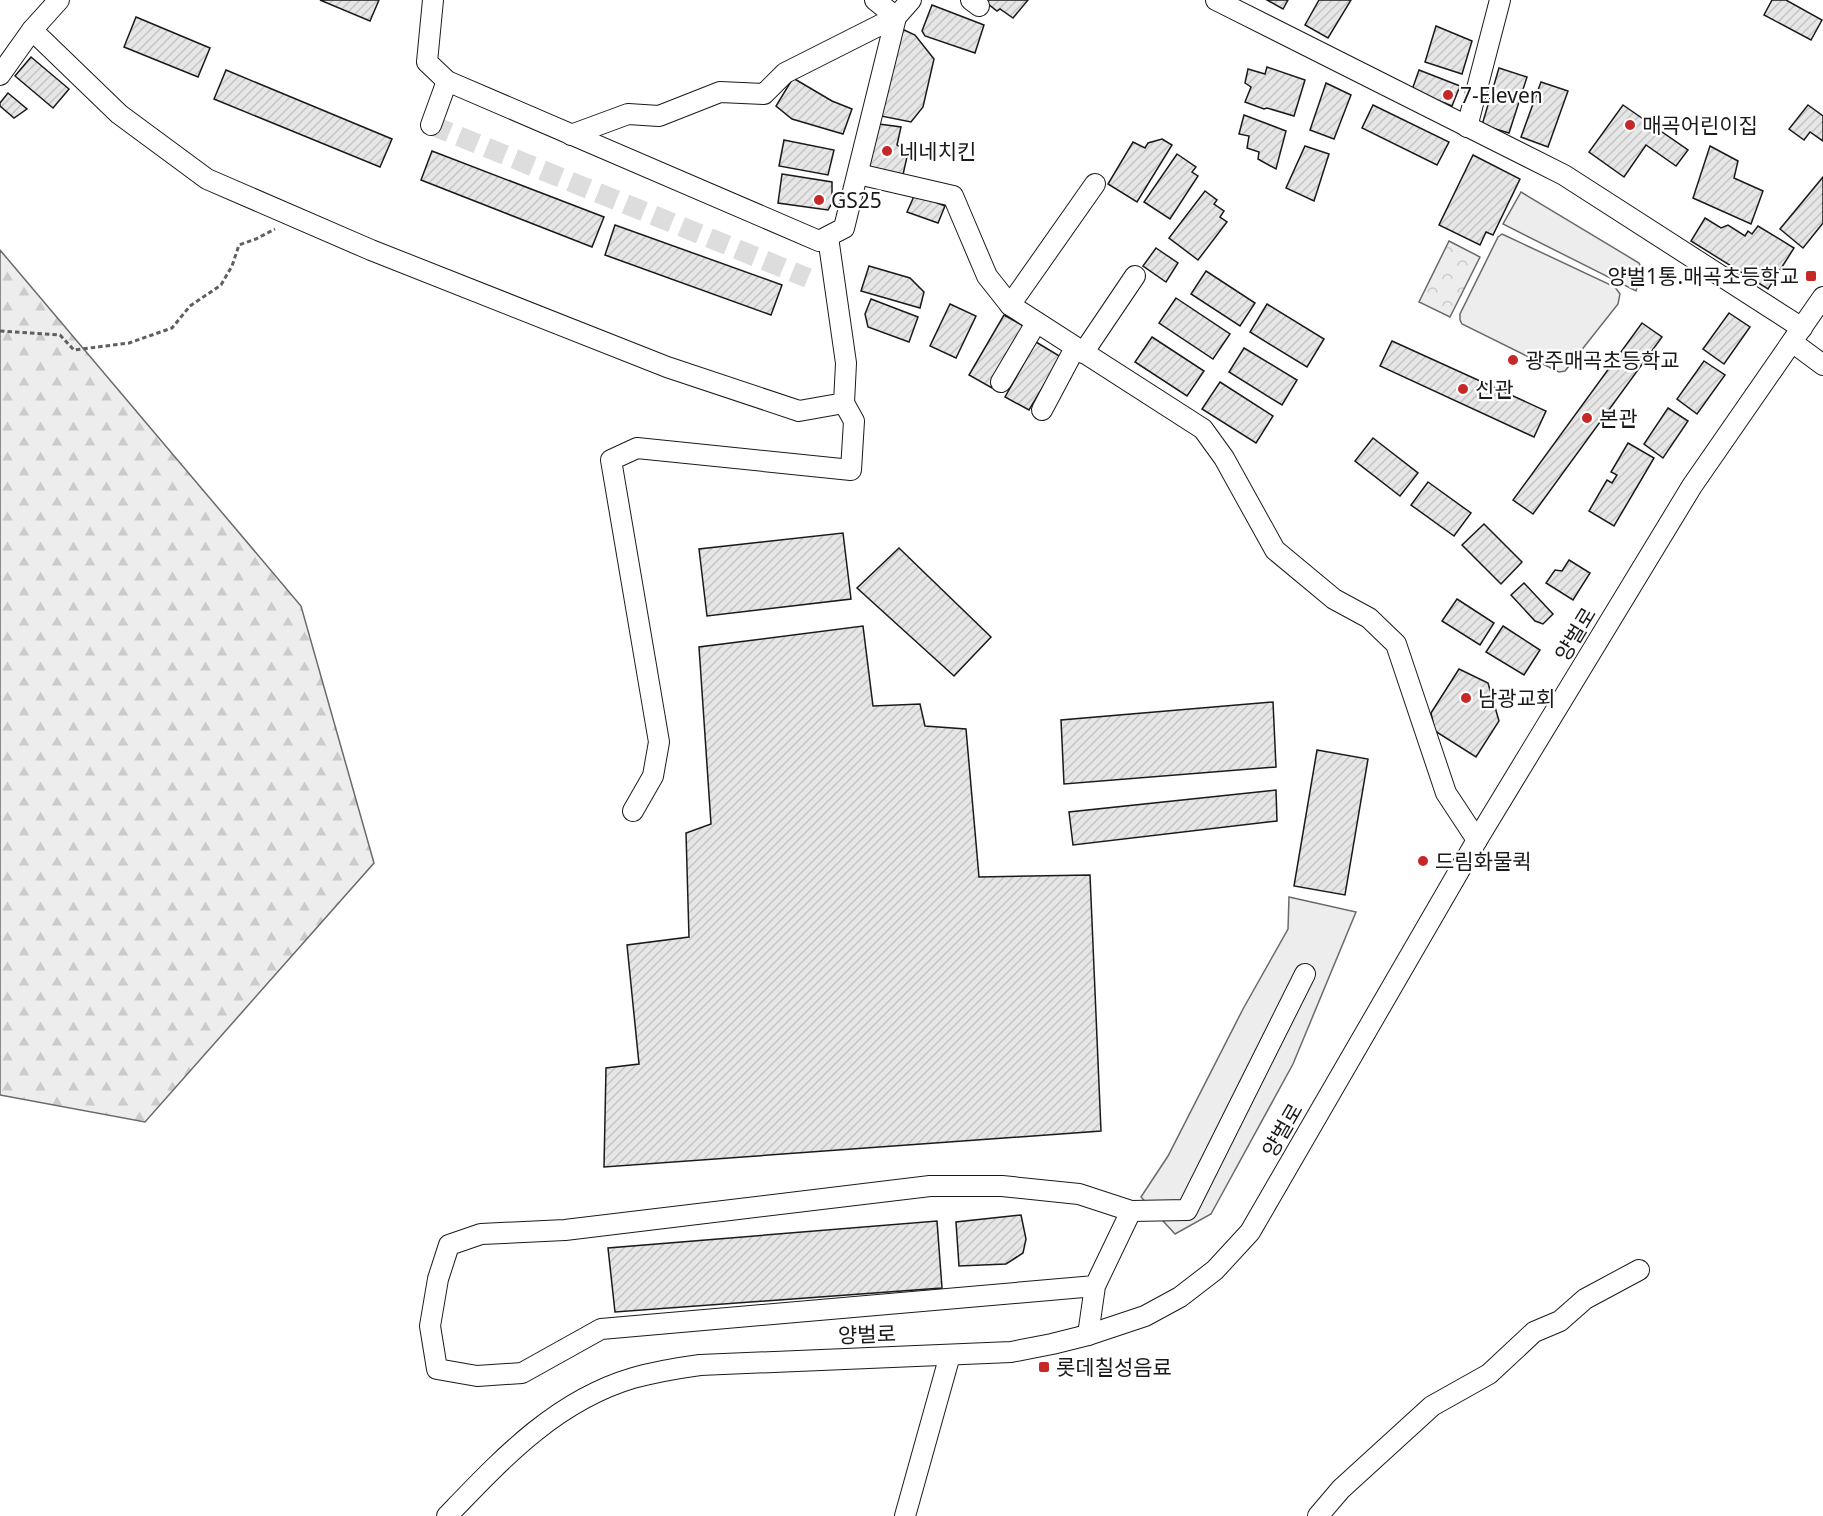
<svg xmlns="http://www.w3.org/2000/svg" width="1823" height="1516" font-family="'Noto Sans','Noto Sans KR',sans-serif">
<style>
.forest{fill:url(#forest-firs);stroke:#6a6a6a;stroke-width:1.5}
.park{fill:url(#park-crowns);stroke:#6a6a6a;stroke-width:1.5}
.built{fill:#ededed;stroke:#6a6a6a;stroke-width:1.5}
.building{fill:url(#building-hatch);stroke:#1a1a1a;stroke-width:1.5}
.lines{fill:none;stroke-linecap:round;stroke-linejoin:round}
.minor-tunnel{stroke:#ddd;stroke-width:20;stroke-dasharray:20 10;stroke-linecap:butt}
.minor-casing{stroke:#1a1a1a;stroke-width:22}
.path{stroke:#5f5f5f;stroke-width:3;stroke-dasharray:4.5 3;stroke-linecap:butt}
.minor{stroke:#fff;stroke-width:20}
.poi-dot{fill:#c62828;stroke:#fff;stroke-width:2}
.labels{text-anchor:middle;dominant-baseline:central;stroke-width:4.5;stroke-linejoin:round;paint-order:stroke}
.poi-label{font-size:21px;fill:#1a1a1a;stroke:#fff;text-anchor:start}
.street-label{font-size:21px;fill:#1a1a1a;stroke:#fff}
</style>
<defs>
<pattern id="forest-firs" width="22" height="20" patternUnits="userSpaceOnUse" patternTransform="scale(1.5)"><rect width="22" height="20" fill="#ededed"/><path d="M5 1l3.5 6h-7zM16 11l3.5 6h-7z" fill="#cbcbcb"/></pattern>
<pattern id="park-crowns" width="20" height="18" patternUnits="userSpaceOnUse" patternTransform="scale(1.5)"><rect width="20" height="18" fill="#ededed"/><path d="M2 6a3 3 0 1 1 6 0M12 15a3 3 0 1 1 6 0" fill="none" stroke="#cbcbcb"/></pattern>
<pattern id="building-hatch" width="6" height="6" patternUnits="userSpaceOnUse" patternTransform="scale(1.5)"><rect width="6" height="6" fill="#e6e6e6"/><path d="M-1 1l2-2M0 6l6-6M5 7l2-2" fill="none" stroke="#c5c5c5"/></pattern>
</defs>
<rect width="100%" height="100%" fill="#fff"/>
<polygon class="forest" points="0,250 301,606 374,863 145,1122 0,1095"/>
<polygon class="park" points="1449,241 1480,257 1450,317 1419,302"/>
<g class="built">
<polygon points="1521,192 1639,263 1642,269 1636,291 1503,224"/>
<polygon points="1502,234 1615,287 1620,294 1618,304 1565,371 1559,372 1553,369 1462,324 1460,320 1460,314 1498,237"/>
<polygon points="1289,897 1356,912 1293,1064 1211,1214 1175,1234 1141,1197 1168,1156 1243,1009 1288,929"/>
</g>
<g class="building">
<polygon points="320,0 379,0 370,21"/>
<polygon points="983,0 1028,0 1013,18 1000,9 997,11"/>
<polygon points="1267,0 1288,0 1283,9"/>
<polygon points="1319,0 1351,0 1328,38 1305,25"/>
<polygon points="1772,0 1786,0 1822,20 1811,40 1764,15"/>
<polygon points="932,5 984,25 975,53 925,36 922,31"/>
<polygon points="136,17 210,48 198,77 124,47"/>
<polygon points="1436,26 1472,41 1462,74 1425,62"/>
<polygon points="902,29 915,35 934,59 923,107 911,122 881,116"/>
<polygon points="31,57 69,89 53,108 15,76"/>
<polygon points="1267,67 1305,80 1294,116 1267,108 1264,109 1245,102 1251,87 1245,83 1248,69 1265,74"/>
<polygon points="1499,68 1527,77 1509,133 1482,125"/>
<polygon points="226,70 392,139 380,167 214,99"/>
<polygon points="1419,70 1460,86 1452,106 1412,90"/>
<polygon points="793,78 832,101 852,109 843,134 792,119 776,106"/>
<polygon points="1541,82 1568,91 1548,147 1521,137"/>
<polygon points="1326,83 1351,95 1334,139 1310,130"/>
<polygon points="8,93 27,109 14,118 0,106 0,103"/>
<polygon points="1373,105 1449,142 1437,165 1362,128"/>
<polygon points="1623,105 1688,150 1676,166 1646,145 1624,177 1589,152"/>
<polygon points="1808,105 1823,116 1823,141 1810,132 1804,140 1789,129"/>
<polygon points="1244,115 1286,131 1276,169 1258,159 1259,152 1247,148 1249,136 1239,134"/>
<polygon points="879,124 901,127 897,145 902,148 900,153 907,157 902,179 868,172"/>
<polygon points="1162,139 1172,145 1137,202 1108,184 1133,142 1145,148 1148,143"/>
<polygon points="784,140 834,150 828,175 779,166"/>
<polygon points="1305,146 1329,154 1314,201 1286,188"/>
<polygon points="1710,146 1738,161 1734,178 1763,191 1751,224 1693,198"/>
<polygon points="432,151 604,217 592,247 421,180"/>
<polygon points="1177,154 1196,167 1192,172 1198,176 1170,219 1144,202"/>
<polygon points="1473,155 1520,179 1493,235 1486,232 1480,245 1439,225"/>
<polygon points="782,174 832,182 832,203 828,210 778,203"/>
<polygon points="1823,177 1823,223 1803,248 1780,229"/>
<polygon points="1205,191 1217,200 1214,204 1224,211 1220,217 1227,222 1198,260 1169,238"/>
<polygon points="915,194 945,206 938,223 907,212"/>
<polygon points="1705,218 1721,228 1728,225 1745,236 1748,231 1752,234 1758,226 1794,248 1768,289 1691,241"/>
<polygon points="615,225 782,285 771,315 605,255"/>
<polygon points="1156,248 1178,263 1166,282 1143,266"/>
<polygon points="869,266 910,278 924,292 920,308 861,291"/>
<polygon points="1206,271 1255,303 1240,326 1191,294"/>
<polygon points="1176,298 1230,334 1213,359 1159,323"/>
<polygon points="871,299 918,317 909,342 868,327 865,314"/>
<polygon points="950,304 976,316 956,358 930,346"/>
<polygon points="1267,304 1324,339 1307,367 1250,332"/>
<polygon points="1729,313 1750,327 1724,364 1703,349"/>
<polygon points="1004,315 1027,328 992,388 969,375"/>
<polygon points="1642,323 1662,337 1533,514 1513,500"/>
<polygon points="1152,337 1204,371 1187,396 1135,362"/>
<polygon points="1392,341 1546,411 1534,437 1380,366"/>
<polygon points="1036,342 1061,357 1029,410 1005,397"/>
<polygon points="1244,348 1297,380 1282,405 1229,372"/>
<polygon points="1704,361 1725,375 1697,414 1677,399"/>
<polygon points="1220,382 1273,416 1256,443 1202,409"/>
<polygon points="1668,408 1688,421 1663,458 1644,444"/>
<polygon points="1373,438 1418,473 1400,496 1355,461"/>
<polygon points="1628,443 1654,458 1614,526 1589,511 1607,480 1612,483 1617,475 1611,472"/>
<polygon points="1428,482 1471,513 1454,536 1411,505"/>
<polygon points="1484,524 1522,562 1501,584 1462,545"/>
<polygon points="843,533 851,599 707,616 699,549"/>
<polygon points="899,548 991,637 954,676 857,588"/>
<polygon points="1569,560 1590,573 1573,600 1546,583 1555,570 1562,571"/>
<polygon points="1524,583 1553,614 1543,624 1535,621 1511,595"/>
<polygon points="1457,599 1494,623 1480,645 1442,621"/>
<polygon points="863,626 873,706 920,704 925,726 966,729 979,877 1090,875 1101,1131 604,1167 606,1068 639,1064 627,945 689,937 686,833 711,824 699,647"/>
<polygon points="1503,626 1540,650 1524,675 1486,652"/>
<polygon points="1459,669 1488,683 1499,721 1476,757 1435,731 1431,713"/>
<polygon points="1273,702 1276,767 1064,784 1061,720"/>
<polygon points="1317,750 1368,759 1345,895 1294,886"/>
<polygon points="1276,790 1277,821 1073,845 1069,812"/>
<polygon points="1021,1215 1026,1239 1023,1253 1006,1264 959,1266 956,1222"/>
<polygon points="937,1221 942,1288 615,1312 608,1248"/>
</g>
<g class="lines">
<polyline class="minor-tunnel" points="431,125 808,278"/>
<defs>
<g id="minor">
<polyline points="59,0 32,30 119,114 207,179 371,250 667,367 799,411 844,403 846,363 828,237"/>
<polyline points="433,0 427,62 447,81"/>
<polyline points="971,0 979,6"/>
<polyline points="1216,0 1564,175 1802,328"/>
<polyline points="0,75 32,30"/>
<polyline points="431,125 447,81 819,241 844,228 896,17 911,0"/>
<polyline points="1467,127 1500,0"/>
<polyline points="571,135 628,114 659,116 720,92 764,94 785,73 896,17 875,0"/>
<polyline points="858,174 953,196 987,276 1010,305 1203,429 1224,458 1275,550 1334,599 1369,618 1396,644 1446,793 1477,840"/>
<polyline points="1010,305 1095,184"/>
<polyline points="1792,342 1823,365"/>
<polyline points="1083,353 1135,276"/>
<polyline points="1001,382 1036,323"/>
<polyline points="1042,410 1075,348"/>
<polyline points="633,811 653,776 659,742 611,460 637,448 851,470 854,421 844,403"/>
<polyline points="1131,1211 1187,1210 1305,974"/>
<polyline points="1088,1335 1095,1286 601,1329 522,1373 477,1376 437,1369 430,1326 438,1279 449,1245 481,1234 565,1230 930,1186 1002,1186 1079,1194 1131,1211 1095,1286"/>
<path d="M447 1516C501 1460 555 1401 633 1378 655 1372 678 1368 700 1365L1011 1352 1052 1344 1088 1335 1145 1316 1180 1297 1215 1270 1250 1232 1477 840 1692 486 1823 297"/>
<polyline points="905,1516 950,1355"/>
<polyline points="1318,1516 1341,1489 1432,1406 1489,1374 1534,1332 1560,1321 1585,1299 1639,1270"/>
</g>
</defs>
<use href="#minor" class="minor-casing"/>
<polyline class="path" points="0,331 60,335 74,350 129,343 172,328 190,306 221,285 232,266 239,245 256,239 275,229"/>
<use href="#minor" class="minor"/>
</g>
<g class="poi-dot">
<circle cx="1448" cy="95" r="6"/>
<circle cx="1630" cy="125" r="6"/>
<circle cx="887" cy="151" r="6"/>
<circle cx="819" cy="200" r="6"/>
<rect x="1805" y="270" width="12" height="12" rx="3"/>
<circle cx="1513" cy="360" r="6"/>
<circle cx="1463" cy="389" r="6"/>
<circle cx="1587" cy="418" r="6"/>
<circle cx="1466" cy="698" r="6"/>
<circle cx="1423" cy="861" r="6"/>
<rect x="1038" y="1361" width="12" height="12" rx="3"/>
</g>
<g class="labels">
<g class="poi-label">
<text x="1460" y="95">7-Eleven</text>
<text x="1642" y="125">매곡어린이집</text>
<text x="899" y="151">네네치킨</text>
<text x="831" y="200">GS25</text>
<text x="1799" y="276" text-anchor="end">양벌1통.매곡초등학교</text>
<text x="1525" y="360">광주매곡초등학교</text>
<text x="1475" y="389">신관</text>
<text x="1599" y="418">본관</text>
<text x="1478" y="698">남광교회</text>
<text x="1435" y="861">드림화물퀵</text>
<text x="1056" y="1367">롯데칠성음료</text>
</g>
<g class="street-label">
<text transform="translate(1575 634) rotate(-59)">양벌로</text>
<text transform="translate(1282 1130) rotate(-60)">양벌로</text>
<text transform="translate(867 1334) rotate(-2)">양벌로</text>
</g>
</g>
</svg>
